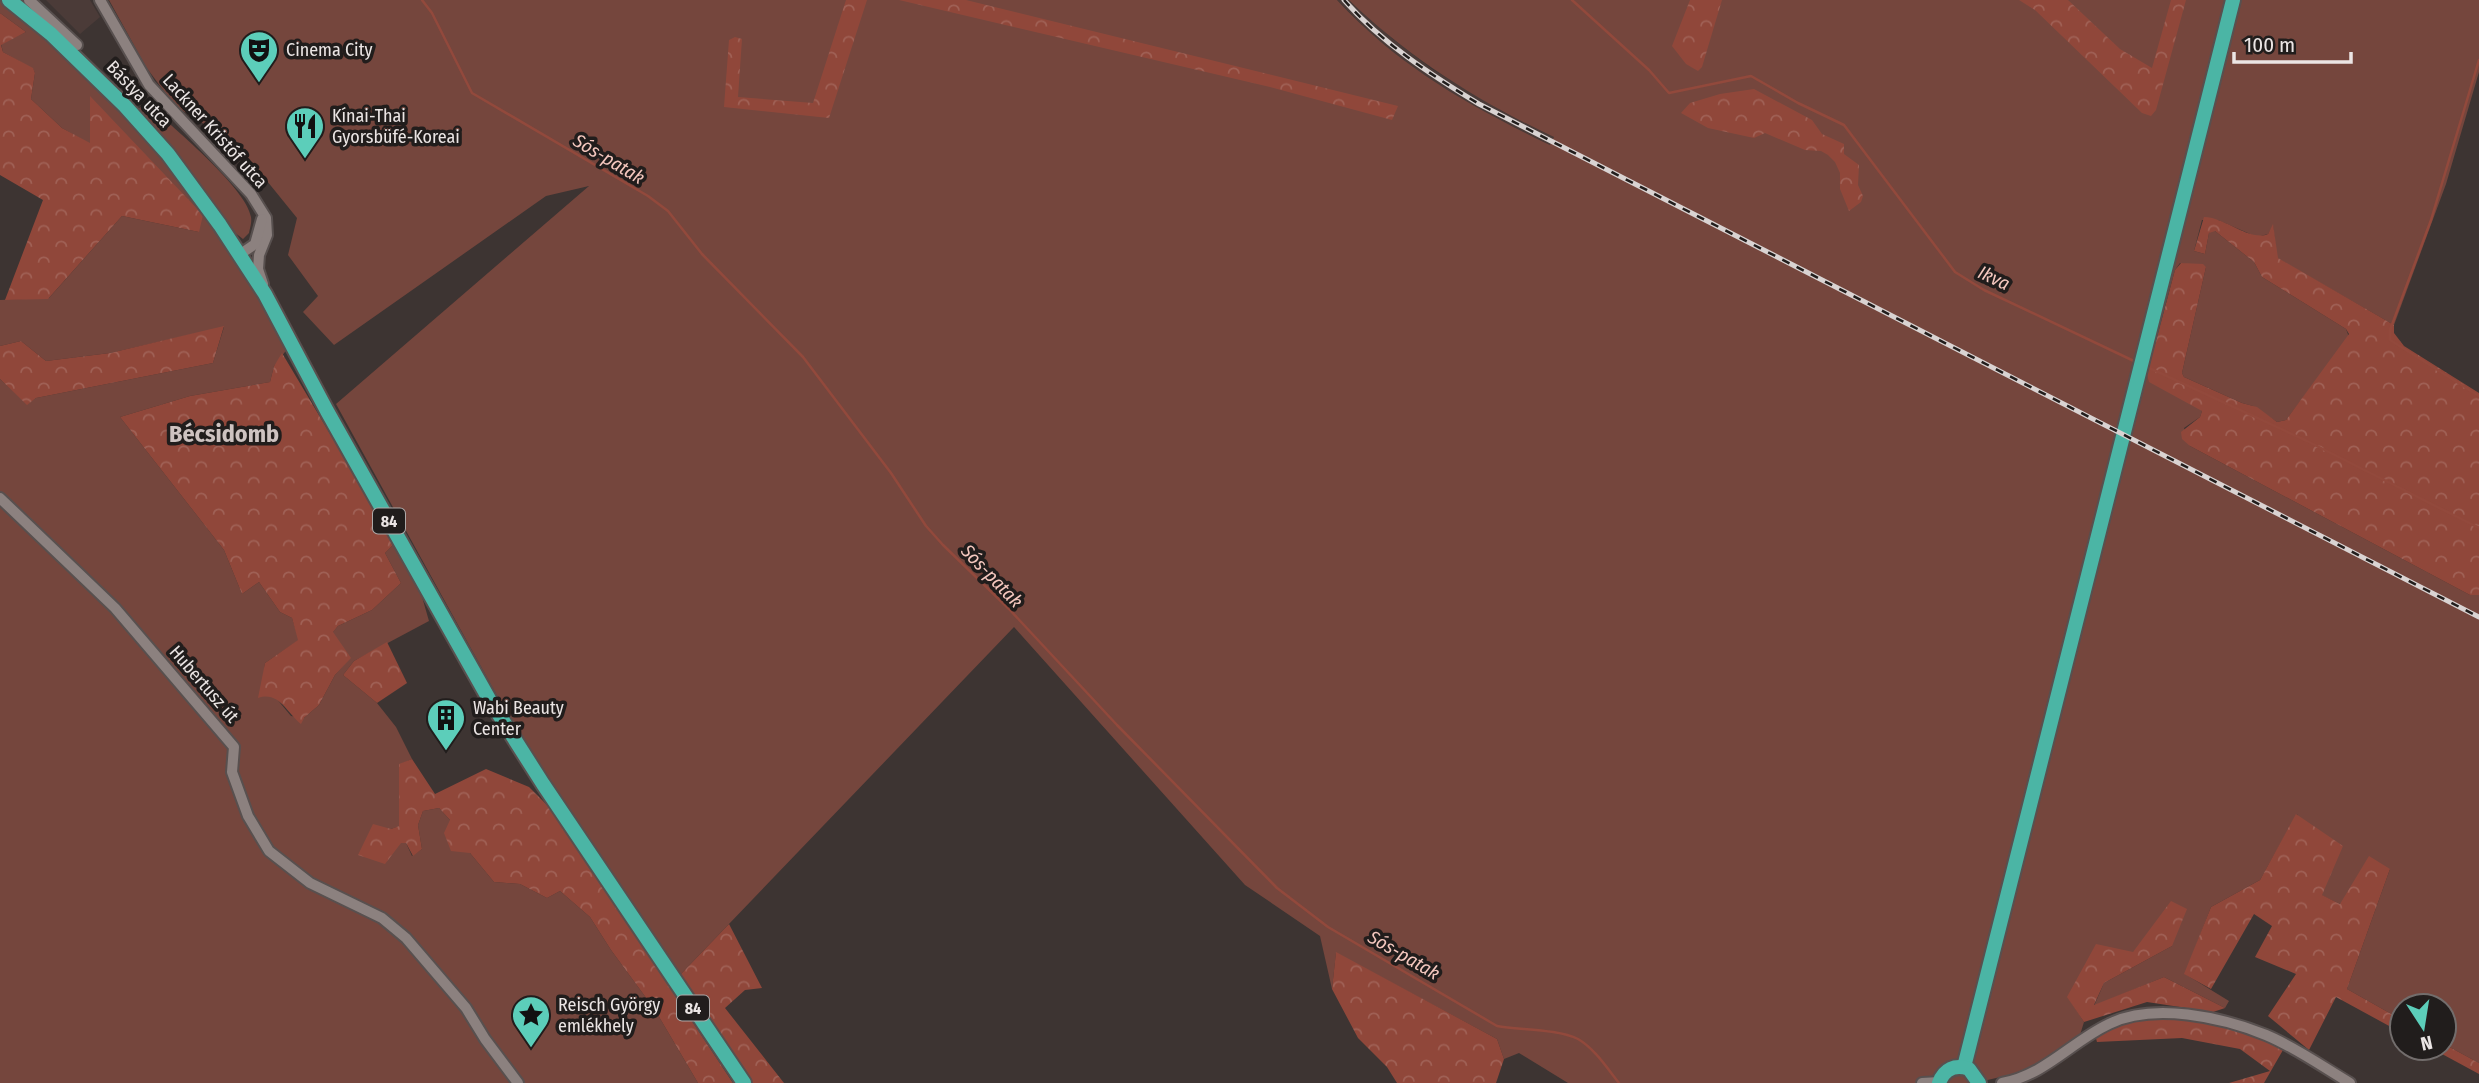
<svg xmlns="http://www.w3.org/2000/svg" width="2479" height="1083" font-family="'Fira Sans Condensed',sans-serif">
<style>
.built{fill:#4b3b38}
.green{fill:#75463d}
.forest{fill:url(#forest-crowns)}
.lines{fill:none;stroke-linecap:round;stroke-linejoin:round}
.stream{stroke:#92493c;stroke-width:2.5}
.minor-casing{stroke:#58504f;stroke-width:14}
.major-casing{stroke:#58504f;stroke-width:18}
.minor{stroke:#8c817f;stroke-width:10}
.major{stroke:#4bb5a5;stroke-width:14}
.rail-casing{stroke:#d9d3d2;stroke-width:5}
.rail{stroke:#211d1c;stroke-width:2.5;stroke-dasharray:8;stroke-linecap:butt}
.labels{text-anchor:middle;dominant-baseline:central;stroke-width:7;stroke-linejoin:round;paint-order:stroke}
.shield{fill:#211d1c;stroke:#aea9a8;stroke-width:2}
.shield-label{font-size:16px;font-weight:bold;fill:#ebe5e4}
.poi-label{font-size:18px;fill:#ebe5e4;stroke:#211d1c;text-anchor:start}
.street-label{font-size:18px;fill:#ebe5e4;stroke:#211d1c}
.water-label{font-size:19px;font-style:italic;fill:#f4c7be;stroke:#211d1c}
.district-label{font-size:24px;font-weight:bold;fill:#cec3c1;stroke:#211d1c}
</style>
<defs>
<pattern id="forest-crowns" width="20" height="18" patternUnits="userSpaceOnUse" patternTransform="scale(1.75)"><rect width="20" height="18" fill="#90473a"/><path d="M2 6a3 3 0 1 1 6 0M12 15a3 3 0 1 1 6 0" fill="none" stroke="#a06156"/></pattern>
</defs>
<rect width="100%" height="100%" fill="#3d3432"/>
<g class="built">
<polygon points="46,0 90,0 100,17 80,34"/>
<polygon points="1337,0 1349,0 1393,39 1432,69 1509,115 1554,137 1550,145 1477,109 1417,71 1382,45"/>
</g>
<g class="green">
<polygon points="0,0 48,39 138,127 210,220 288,348 274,366 270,382 190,396 120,417 224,550 242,594 259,582 280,612 292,618 299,640 265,663 263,679 267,695 276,698 291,716 304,718 319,705 335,675 350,658 332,633 338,626 372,610 401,583 385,553 395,543 418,583 429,621 354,661 343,675 377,703 396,727 412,759 399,765 400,826 391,829 401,843 406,843 412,856 422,849 418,825 423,811 439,808 450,820 470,853 494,882 520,884 547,898 560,891 590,917 611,950 655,1010 698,1083 0,1083 0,379 27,404 36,398 213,363 224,327 110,353 46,361 21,341 0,346 0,300 49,298 122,216 199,232 90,97 90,144 62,128 31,99 35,73 33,69 3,52 1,44 26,32 0,13"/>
<path d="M109 0H1337C1399 67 1468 105 1550 145L1554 137C1479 102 1409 58 1349 0H2479V72L2446 184 2394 325 2277 258 2273 226 2268 234 2257 237 2218 220H2202L2194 251 2205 254 2209 233 2211 231H2215L2254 262 2262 277 2346 329 2349 337 2286 420 2277 422 2253 406 2242 403 2184 377 2182 373 2206 267 2180 263 2175 270 2153 349 2202 411 2200 417 2184 428 2190 446 2470 595H2479V1063L2444 1044V1006H2402V1020L2347 989 2390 869 2340 904 2321 895 2297 814 2260 880 2211 907 2185 974 2229 1001 2225 1008 2164 977 2094 1006 2104 983 2172 946 2133 952 2068 997 2084 1022 2080 1035 2034 1069 1975 1083H1568L1519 1053 1504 1059 1497 1039 1336 953 1332 989 1320 936 1245 885 1014 627 680 975 532 759 336 404 589 186 546 196 334 345 303 312 318 296 288 255 297 218 267 181 228 139 175 106 146 67Z"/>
<path d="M145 102C168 123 247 188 251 217 252 222 250 228 249 233L243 239 234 232 178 154 136 112Z"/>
</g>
<g class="forest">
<polygon points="846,0 867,0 829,118 724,107 729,40 735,37 742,39 738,97 813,103"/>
<polygon points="899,0 966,0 1398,106 1392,120 1270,87"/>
<polygon points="1690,0 1722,0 1702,67 1698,71 1686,64 1672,46"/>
<polygon points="2019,0 2068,0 2120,49 2152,68 2171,0 2186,0 2156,110 2151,116 2142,113 2035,10"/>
<polygon points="0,13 26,32 1,45 3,52 33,68 35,73 31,99 62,128 90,143 90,96 203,215 199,232 122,216 48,299 5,300 43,200 0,175"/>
<polygon points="1754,89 1812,120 1822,134 1844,144 1844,154 1859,165 1858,185 1863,196 1861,202 1849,211 1840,189 1840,173 1835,162 1828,155 1821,151 1805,150 1765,133 1754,138 1708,128 1681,113 1690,103 1720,94"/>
<path d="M2204 217C2225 217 2250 242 2268 234L2273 224 2278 258 2394 325V333L2404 346 2479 393V595H2470L2190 446 2182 439 2181 432 2200 417 2202 411 2149 382 2147 374 2175 270 2181 263 2203 264 2206 267 2182 373 2184 377 2242 403 2257 407 2277 422 2286 420 2349 334 2346 329 2262 277 2254 262 2215 231 2209 233 2205 254 2194 251Z"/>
<polygon points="224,326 213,363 36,398 27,405 0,379 0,346 21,341 46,361 110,353"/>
<path d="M282 353 395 543 385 553 401 583 372 610 338 626 333 632 351 658 335 675 319 705 304 718 301 724C286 712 279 691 258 698L265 663 298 640 292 618 280 612 259 582 242 594 224 550 120 417 190 396 270 382 274 366Z"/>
<polygon points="387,642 407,683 377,703 343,675 354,661"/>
<polygon points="412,759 435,794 486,769 529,787 553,811 733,1083 698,1083 655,1010 611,950 590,917 560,891 547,898 520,884 494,882 470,853 451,851 444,833 450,820 439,808 423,811 418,825 422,849 413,856 406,843 401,843 385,864 358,855 373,824 391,829 399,826 399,764"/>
<polygon points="2296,814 2343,846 2322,895 2340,904 2369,856 2390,869 2347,989 2402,1020 2402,1033 2336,997 2309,1050 2268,1016 2296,974 2255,957 2272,926 2254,914 2211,989 2184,974 2211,907 2260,880"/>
<polygon points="2171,901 2187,909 2172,946 2104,983 2094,1005 2164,977 2225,1008 2213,1012 2147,1002 2084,1022 2067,997 2096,944 2133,952"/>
<polygon points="729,924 762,988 745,990 725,1008 784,1083 751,1083 680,975"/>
<polygon points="1336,952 1497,1039 1504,1059 1496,1083 1397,1083 1387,1067 1358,1038 1332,989"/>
<path d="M2158 1019C2203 1020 2244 1027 2283 1050L2264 1083H2229L2270 1071 2240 1049 2182 1038 2097 1042 2095 1035 2120 1023Z"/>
<polygon points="2444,1044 2479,1063 2479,1074 2431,1048 2444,1048"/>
</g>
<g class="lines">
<g class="stream">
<path d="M422 0 432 13 472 93 648 196 668 211 702 254 803 357 891 473 926 526 943 545 1009 609 1117 725 1277 888 1328 927 1497 1026C1520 1030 1558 1029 1578 1039 1595 1049 1607 1068 1619 1083"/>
<polyline points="1572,0 1649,70 1669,93 1751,76 1798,103 1844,125 1955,272 1984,290 2136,362"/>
<polyline points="2479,60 2431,220 2390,330 2390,340 2479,396"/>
<polyline points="2145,366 2307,441 2479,528"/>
</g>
<defs>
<g id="minor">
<polyline points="29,0 77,45"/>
<polyline points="100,0 149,85 251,194 266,218 267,235 259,255 258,269 263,284"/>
<polyline points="239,255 255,244 262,219"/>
<polyline points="0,498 115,608 234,747 232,772 248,816 269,851 310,883 382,918 406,938 466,1008 485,1039 518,1083"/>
<polyline points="1922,1083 1940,1082"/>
<path d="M2002 1083C2045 1075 2071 1042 2109 1024 2153 1002 2222 1017 2266 1035 2295 1047 2323 1067 2350 1083"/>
</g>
<g id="major">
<polyline points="9,0 51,34 125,106 168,154 220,225 265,294 327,411 489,699 543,784 744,1083"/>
<polyline points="1964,1067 2233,0"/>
<path d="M1939 1083C1944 1069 1955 1064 1969 1069L1979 1083"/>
</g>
</defs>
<use href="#minor" class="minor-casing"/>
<use href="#major" class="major-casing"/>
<use href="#minor" class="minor"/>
<use href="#major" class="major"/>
<defs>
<path id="rail" d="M1344 0C1382 43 1431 75 1479 104L2479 617"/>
</defs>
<use href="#rail" class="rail-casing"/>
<use href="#rail" class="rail"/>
</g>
<defs>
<symbol id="theatre-pin" viewBox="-11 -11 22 30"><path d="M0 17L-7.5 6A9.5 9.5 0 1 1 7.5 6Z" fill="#5cceba" stroke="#211d1c"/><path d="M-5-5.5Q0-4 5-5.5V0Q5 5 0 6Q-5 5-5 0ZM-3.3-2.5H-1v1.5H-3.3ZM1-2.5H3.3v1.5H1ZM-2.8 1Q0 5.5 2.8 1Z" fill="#111"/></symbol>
<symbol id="restaurant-pin" viewBox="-11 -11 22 30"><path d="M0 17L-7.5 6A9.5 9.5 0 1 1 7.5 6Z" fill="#5cceba" stroke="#211d1c"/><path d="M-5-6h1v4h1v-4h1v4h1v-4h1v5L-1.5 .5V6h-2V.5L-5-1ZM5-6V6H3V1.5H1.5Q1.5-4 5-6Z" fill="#111"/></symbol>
<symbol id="building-pin" viewBox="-11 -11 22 30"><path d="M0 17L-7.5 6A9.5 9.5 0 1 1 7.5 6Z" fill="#5cceba" stroke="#211d1c"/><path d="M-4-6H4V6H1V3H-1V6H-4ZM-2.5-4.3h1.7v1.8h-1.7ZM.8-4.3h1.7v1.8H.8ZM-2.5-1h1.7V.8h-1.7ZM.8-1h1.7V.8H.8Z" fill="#111"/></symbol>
<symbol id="sight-pin" viewBox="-11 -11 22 30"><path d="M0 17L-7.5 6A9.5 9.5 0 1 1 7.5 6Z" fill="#5cceba" stroke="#211d1c"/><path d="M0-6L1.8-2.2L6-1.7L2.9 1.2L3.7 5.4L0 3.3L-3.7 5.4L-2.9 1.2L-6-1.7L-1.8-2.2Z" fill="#111"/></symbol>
</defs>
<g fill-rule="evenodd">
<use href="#theatre-pin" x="237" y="28" width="44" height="60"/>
<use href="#restaurant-pin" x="283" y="104" width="44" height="60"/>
<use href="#building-pin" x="424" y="696" width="44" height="60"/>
<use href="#sight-pin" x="509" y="993" width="44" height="60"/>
</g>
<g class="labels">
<g class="shield">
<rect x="373" y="508.5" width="32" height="25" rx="5"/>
<rect x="677" y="995.5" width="32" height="25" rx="5"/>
</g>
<g class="shield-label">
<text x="389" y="521">84</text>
<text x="693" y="1008">84</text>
</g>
<g class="poi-label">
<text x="286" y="50">Cinema City</text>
<text x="332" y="116">Kínai-Thai<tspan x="332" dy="21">Gyorsbüfé-Koreai</tspan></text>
<text x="473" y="708">Wabi Beauty<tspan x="473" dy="21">Center</tspan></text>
<text x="558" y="1005">Reisch György<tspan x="558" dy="21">emlékhely</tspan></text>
</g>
<g class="street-label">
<text transform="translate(139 94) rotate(46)">Bástya utca</text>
<text transform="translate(215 131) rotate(48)">Lackner Kristóf utca</text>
<text transform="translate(204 684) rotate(49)">Hubertusz út</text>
</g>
<g class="water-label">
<text transform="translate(609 159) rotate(31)">Sós-patak</text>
<text transform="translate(1994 278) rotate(25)">Ikva</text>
<text transform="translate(992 576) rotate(46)">Sós-patak</text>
<text transform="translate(1404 955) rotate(30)">Sós-patak</text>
</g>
<g class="district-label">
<text x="224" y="434">Bécsidomb</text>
</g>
</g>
<g transform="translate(2423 1027) rotate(168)"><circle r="33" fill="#211d1c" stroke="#726d6c" stroke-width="2"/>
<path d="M0-5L12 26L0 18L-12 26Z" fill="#5cceba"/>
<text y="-10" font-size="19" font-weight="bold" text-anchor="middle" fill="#ebe5e4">N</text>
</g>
<path d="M2234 52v10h117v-10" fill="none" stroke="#ebe5e4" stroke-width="3.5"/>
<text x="2244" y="52" font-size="21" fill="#ebe5e4" stroke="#211d1c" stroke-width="5" paint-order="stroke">100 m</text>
</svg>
